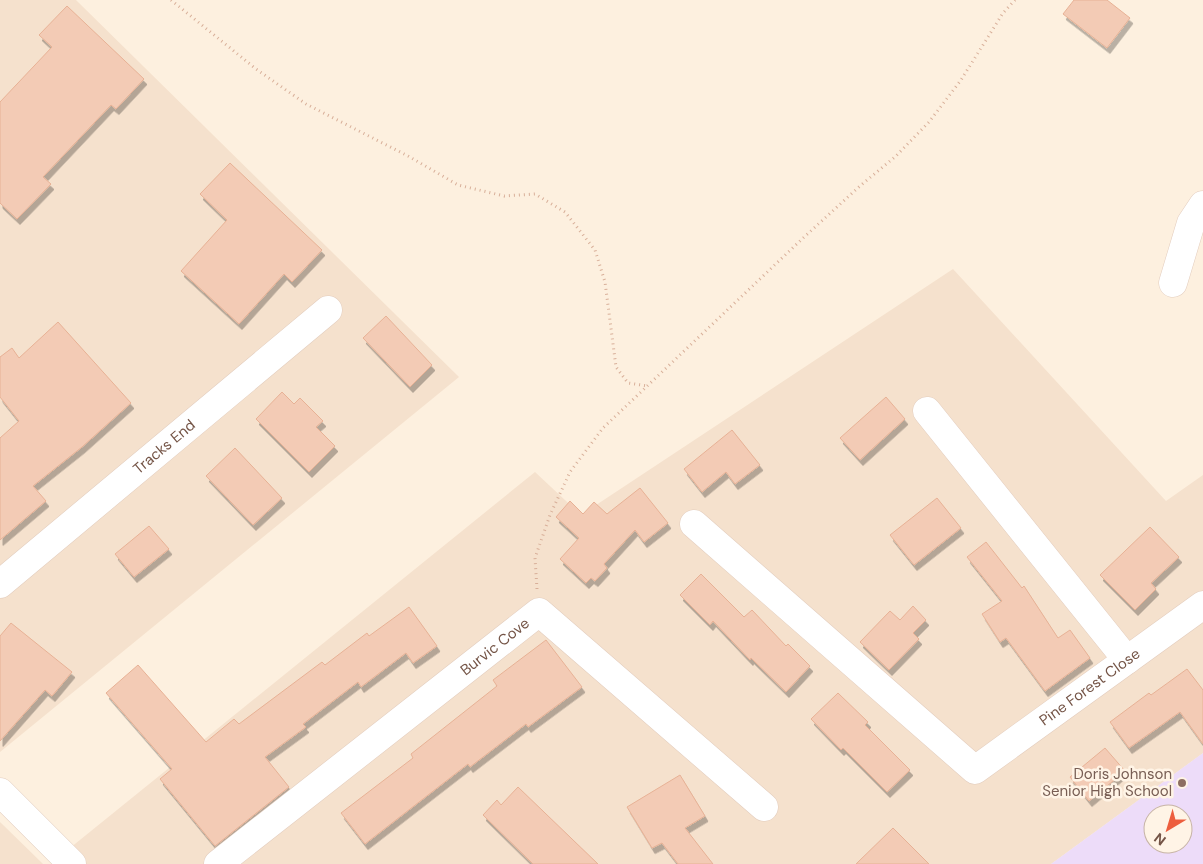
<svg xmlns="http://www.w3.org/2000/svg" width="1203" height="864" font-family="'DM Sans',sans-serif">
<style>
.residential{fill:#f5e1cd}
.education{fill:#eddcf9;fill-rule:evenodd}
.building{fill:#f3cbb5;stroke:#e7b195;filter:url(#shadow)}
.lines{fill:none;stroke-linecap:round;stroke-linejoin:round}
.minor-casing{stroke:#e3cdbe;stroke-width:29}
.path{stroke:#d8af99;stroke-width:3;stroke-dasharray:1 4;stroke-linecap:butt}
.minor{stroke:#fff;stroke-width:28}
.education-dot{fill:#8d6e63;stroke:#fff4e6;stroke-width:2}
.labels{text-anchor:middle;dominant-baseline:central;stroke-width:5;stroke-linejoin:round;paint-order:stroke}
.street-label{font-size:15px;fill:#745446;stroke:#fff4e6}
.education-label{font-size:15px;fill:#785e54;stroke:#fff4e6;text-anchor:end}
</style>
<defs>
<filter id="shadow"><feDropShadow dx="3" dy="5.5" stdDeviation="0" flood-color="#0004"/></filter>
</defs>
<rect width="100%" height="100%" fill="#fdf0df"/>
<g class="residential">
<polygon points="0,0 76,0 459,377 0,752"/>
<polygon points="953,269 1166,501 1203,475 1203,753 1051,864 86,864 70,848 535,472 581,515"/>
<polygon points="0,822 43,864 0,864"/>
</g>
<path class="education" d="M1203 753V864H1051ZM1153 814H1183V844H1153Z"/>
<g class="building">
<polygon points="1074,0 1107,0 1130,18 1107,48 1063,14"/>
<polygon points="67,6 144,79 116,109 111,105 43,177 51,184 17,219 0,203 0,102 52,47 39,35"/>
<polygon points="230,163 322,250 292,282 284,274 239,324 181,271 227,220 200,194"/>
<polygon points="386,316 432,365 410,387 363,338"/>
<polygon points="58,322 131,403 82,447 33,486 46,501 0,540 0,438 19,421 0,397 0,357 12,348 19,358"/>
<polygon points="282,392 294,404 300,398 323,421 316,427 335,446 309,472 256,419"/>
<polygon points="886,397 905,419 860,460 840,438"/>
<polygon points="732,430 760,465 735,484 726,472 702,492 684,469"/>
<polygon points="235,448 282,498 253,525 206,476"/>
<polygon points="640,488 668,523 644,542 635,530 604,564 607,568 595,581 591,578 586,583 560,559 579,538 556,517 570,501 583,514 594,502 607,514"/>
<polygon points="937,498 961,528 914,565 890,535"/>
<polygon points="149,526 169,549 134,577 115,554"/>
<polygon points="1150,527 1179,557 1151,583 1156,589 1135,610 1100,575"/>
<polygon points="986,542 1022,588 1024,586 1058,638 1070,630 1090,658 1045,691 1006,638 1000,642 982,614 1002,601 967,557"/>
<polygon points="701,574 744,617 752,610 786,646 788,644 810,666 786,692 751,658 750,660 713,621 710,625 680,595"/>
<polygon points="913,606 926,620 913,633 919,639 889,670 860,642 890,611 900,620"/>
<polygon points="409,607 437,646 413,663 406,653 361,687 358,682 303,724 306,727 265,757 289,787 215,846 160,779 172,769 106,693 138,665 206,742 234,719 239,724 322,662 325,665 367,633 369,636"/>
<polygon points="11,623 72,672 52,696 45,690 0,741 0,636"/>
<polygon points="546,640 582,687 528,727 526,724 470,767 468,764 365,844 341,813 413,758 411,754 497,686 493,680"/>
<polygon points="1187,669 1203,690 1203,744 1180,712 1129,748 1110,722 1149,693 1151,695"/>
<polygon points="838,693 868,722 865,725 910,770 887,792 843,748 841,750 811,719"/>
<polygon points="1105,748 1125,771 1089,801 1070,777"/>
<polygon points="680,775 705,816 685,828 713,864 678,864 662,843 652,848 627,807"/>
<polygon points="518,787 598,864 533,864 483,815 497,800 501,805"/>
<polygon points="893,828 929,864 856,864"/>
</g>
<g class="lines">
<defs>
<g id="minor">
<polyline points="1173,283 1191,223 1203,205"/>
<polyline points="927,411 1127,660"/>
<path id="s1" d="M694 524 975 770 1203 605"/>
<path id="s2" d="M0 584 328 310"/>
<polyline points="0,792 72,864"/>
<path id="s3" d="M218 864 539 612 764 807"/>
</g>
</defs>
<use href="#minor" class="minor-casing"/>
<g class="path">
<polyline points="171,0 256,69 306,104 408,156 458,185 504,196 535,194 565,212 595,250 605,282 616,367 628,383 648,386"/>
<polyline points="537,589 535,558 550,515 570,472 603,428 801,240 860,186 896,156 929,122 961,80 1003,13 1015,0"/>
</g>
<use href="#minor" class="minor"/>
</g>
<circle class="education-dot" cx="1182" cy="783" r="5"/>
<g class="labels">
<g class="street-label">
<text stroke="none"><textPath href="#s2" startOffset="214">Tracks End</textPath></text>
<text stroke="none"><textPath href="#s3" startOffset="352">Burvic Cove</textPath></text>
<text stroke="none"><textPath href="#s1" startOffset="515">Pine Forest Close</textPath></text>
</g>
<g class="education-label">
<text x="1172" y="774">Doris Johnson<tspan x="1172" dy="17">Senior High School</tspan></text>
</g>
</g>
<g transform="translate(1168 829) rotate(218)"><circle r="24" fill="#fff4e6" stroke="#c7b4a6"/>
<path d="M0-4L9 19L0 12L-9 19Z" fill="#ed5e3e"/>
<text y="-8" font-size="14" font-weight="bold" text-anchor="middle" fill="#745446">N</text>
</g>
</svg>
